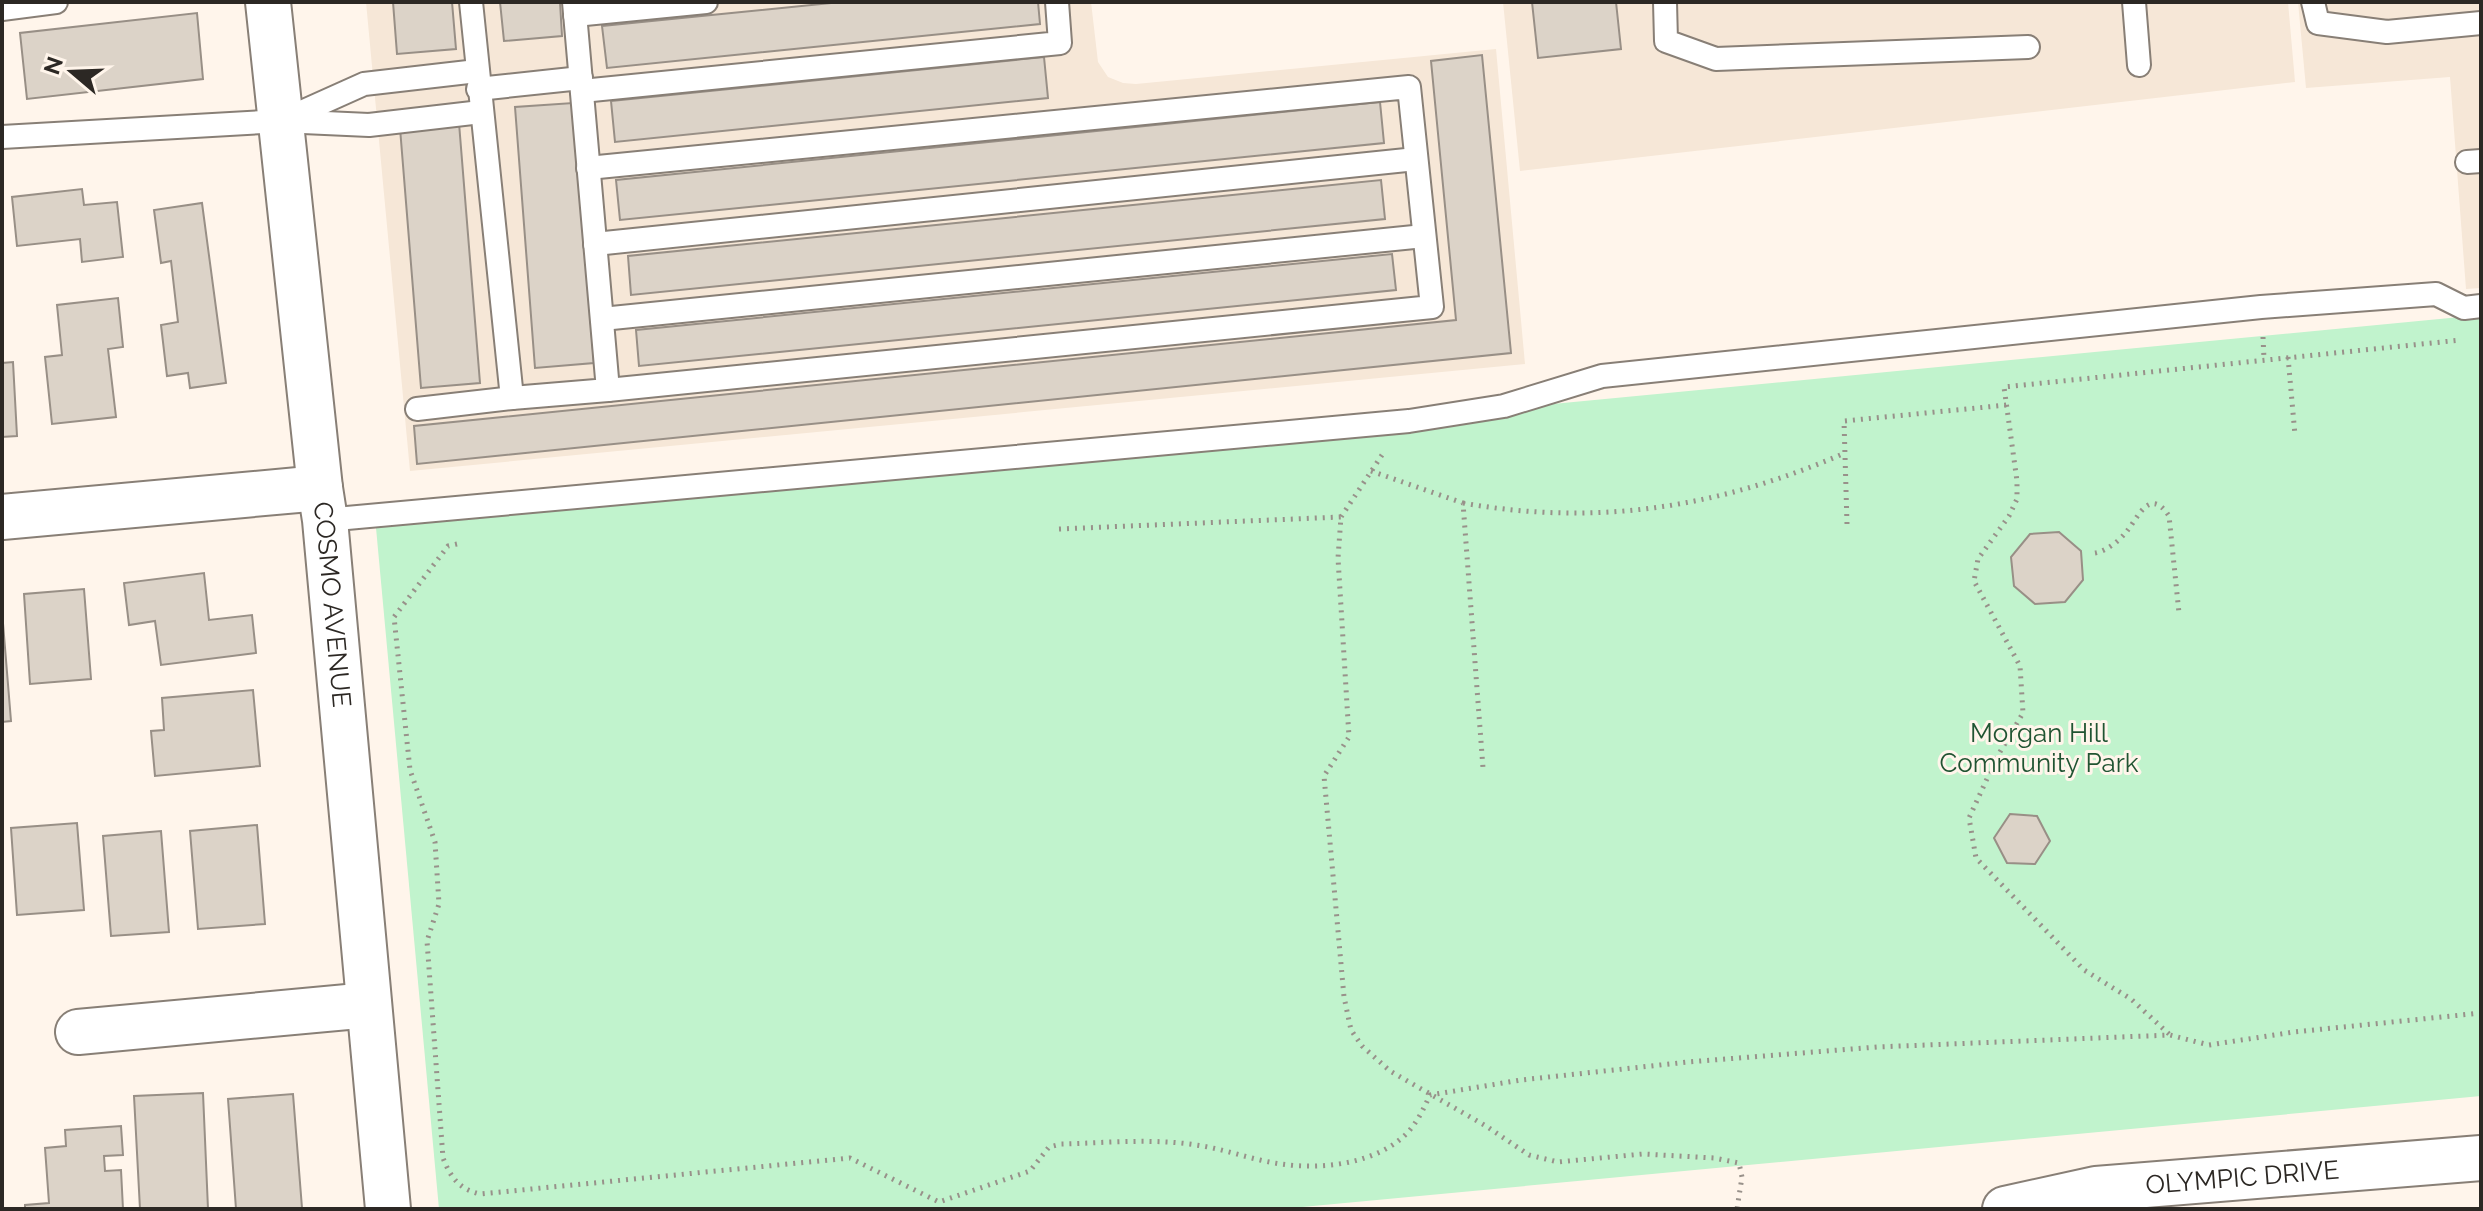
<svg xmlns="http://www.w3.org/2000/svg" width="2483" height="1211" font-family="Raleway,sans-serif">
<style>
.built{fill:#f6e7d7}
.green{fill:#c1f3cd}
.building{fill:#dcd3c8;stroke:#988f86;stroke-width:2}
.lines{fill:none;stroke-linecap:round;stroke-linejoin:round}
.lane-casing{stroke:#887f76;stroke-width:26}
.street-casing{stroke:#887f76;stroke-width:48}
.path{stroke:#98918a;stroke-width:5;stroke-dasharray:2 6;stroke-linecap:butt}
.lane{stroke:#fff;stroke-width:22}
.street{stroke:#fff;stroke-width:44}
.labels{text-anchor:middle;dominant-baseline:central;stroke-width:6;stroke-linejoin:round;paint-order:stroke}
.street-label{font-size:26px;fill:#2c2824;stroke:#fff5eb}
.park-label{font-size:26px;fill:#205432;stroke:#fff5eb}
</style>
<rect width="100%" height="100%" fill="#fff5eb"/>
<g class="built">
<polygon points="366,2 1091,2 1098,62 1108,77 1123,83 1136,84 1496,49 1525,364 410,471"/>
<polygon points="1503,2 2288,2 2295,82 1520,171"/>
<polygon points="2298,2 2481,2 2481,288 2466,289 2450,77 2306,88"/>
</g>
<polygon class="green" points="2481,315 2481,1096 1281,1209 439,1209 375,517"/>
<g class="building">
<polygon points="393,2 452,2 456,49 397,54"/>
<polygon points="500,2 560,2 562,36 504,41"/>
<polygon points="841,2 1038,2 1040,24 607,68 602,26"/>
<polygon points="1532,2 1616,2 1621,49 1538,58"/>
<polygon points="197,13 203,79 27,99 20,33"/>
<polygon points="1482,55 1511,353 417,464 414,426 1456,320 1431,61"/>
<polygon points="1044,57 1048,98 615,142 611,101"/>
<polygon points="1380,102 1384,143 620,220 616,180"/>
<polygon points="573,103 594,363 535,368 515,107"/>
<polygon points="459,123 480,383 421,388 400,128"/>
<polygon points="1381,180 1385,219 631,295 628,256"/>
<polygon points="82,189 84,205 117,202 123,257 82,262 80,239 17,246 12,197"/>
<polygon points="202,203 226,383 190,388 188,373 167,376 161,325 178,322 171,261 161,263 154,210"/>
<polygon points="1392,254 1396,290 639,366 636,330"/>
<polygon points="118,298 123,347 108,349 116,417 52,424 45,357 62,355 57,305"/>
<polygon points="13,362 17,436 2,437 2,363"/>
<polygon points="2059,532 2081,551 2083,580 2065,602 2035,604 2014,586 2011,557 2030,534"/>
<polygon points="204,573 209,620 252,615 256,653 161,665 155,621 129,625 124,583"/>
<polygon points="84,589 91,679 30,684 24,594"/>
<polygon points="2,611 11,721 2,722"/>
<polygon points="253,690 260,766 155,776 151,731 164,730 162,698"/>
<polygon points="2010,814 2037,816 2050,841 2035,864 2007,863 1994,838"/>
<polygon points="77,823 84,910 17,915 11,828"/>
<polygon points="257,825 265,924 198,929 190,831"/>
<polygon points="161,831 169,932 111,936 103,836"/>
<polygon points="203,1093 208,1209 140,1209 134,1096"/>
<polygon points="293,1094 302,1208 236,1209 228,1099"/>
<polygon points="121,1126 123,1155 104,1156 105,1171 121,1170 123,1209 25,1209 25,1205 49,1203 45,1148 66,1146 65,1130"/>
</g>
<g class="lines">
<defs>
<g id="lane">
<polyline points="471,2 512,398 608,390 574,2"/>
<polyline points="1665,2 1666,41 1716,59 2028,47"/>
<polyline points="2134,2 2139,65"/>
<polyline points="2313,2 2318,23 2387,32 2481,23"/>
<polyline points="2,9 56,2"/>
<polyline points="575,15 706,2"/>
<polyline points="478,89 581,78"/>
<polyline points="582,91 1060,43 1057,2"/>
<polyline points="286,119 364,84 477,71"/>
<polyline points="2,137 281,121 369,125 481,112"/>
<polyline points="2467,162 2481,161"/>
<polyline points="588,168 1409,87 1432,307 608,390"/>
<polyline points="595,244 1416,159"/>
<polyline points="602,319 1424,236"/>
<polyline points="417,409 512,398"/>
<polyline points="325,520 1409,421 1504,406 1602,376 2261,307 2436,294 2464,308 2481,306"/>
</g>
<g id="street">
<path id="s1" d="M268 2 320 488 325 520 388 1209"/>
<polyline points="2,517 320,488"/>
<polyline points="78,1032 369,1005"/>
<path id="s2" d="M2005 1209 2096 1189 2481 1158"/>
</g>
</defs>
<use href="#lane" class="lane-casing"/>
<use href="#street" class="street-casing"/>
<g class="path">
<polyline points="2263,337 2264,359"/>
<polyline points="2288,357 2295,435"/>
<polyline points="1382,455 1341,517 1338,558 1349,737 1324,776 1344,997 1351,1030 1362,1046 1390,1071 1486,1126 1529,1155 1558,1162 1643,1154 1714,1158 1739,1163 1742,1177 1737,1209"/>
<polyline points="1371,471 1463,503 1483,768"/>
<path d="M1463 503C1598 527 1720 507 1845 453"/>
<polyline points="1847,524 1844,421 2007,405"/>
<polyline points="1059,529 1341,517"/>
<path d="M457 544 448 546 394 617 410 770 435 842 439 904 427 941 443 1158C451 1178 459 1189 480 1194L850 1158 939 1202 1030 1171 1049 1147 1061 1144C1105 1143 1152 1138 1196 1145 1225 1149 1252 1160 1281 1164 1322 1170 1378 1164 1408 1132 1418 1121 1424 1108 1430 1095L1521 1080 1688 1062 1877 1047 2170 1035 2209 1045 2294 1032 2481 1013"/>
<path d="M2095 553C2107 551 2120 540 2127 531 2139 516 2150 487 2169 516L2179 613"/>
<polyline points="2169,1034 2131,999 2084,970 1976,858 1969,818 1997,757 2023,713 2020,666 1974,581 1978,559 2009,516 2017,499 2017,481 2004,387 2461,340"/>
</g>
<use href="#lane" class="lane"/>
<use href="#street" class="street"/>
</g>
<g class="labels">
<g class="street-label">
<text stroke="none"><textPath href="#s1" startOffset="606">COSMO AVENUE</textPath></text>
<text stroke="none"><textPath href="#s2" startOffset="240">OLYMPIC DRIVE</textPath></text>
</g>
<g class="park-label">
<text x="2039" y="733">Morgan Hill<tspan x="2039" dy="30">Community Park</tspan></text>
</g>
</g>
<rect width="2483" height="1211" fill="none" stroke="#2c2824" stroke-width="8"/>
<g transform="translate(72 72) rotate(289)" stroke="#fff5eb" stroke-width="6" paint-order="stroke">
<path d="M0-6L14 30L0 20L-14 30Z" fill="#2c2824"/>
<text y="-12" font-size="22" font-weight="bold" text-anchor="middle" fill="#2c2824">N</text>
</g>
</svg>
